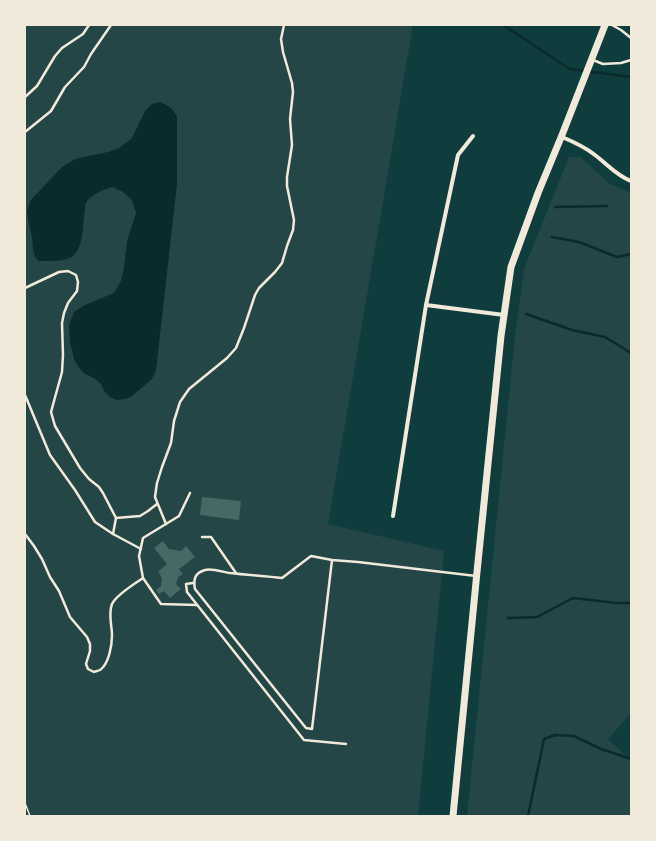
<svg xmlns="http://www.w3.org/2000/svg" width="656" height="841" font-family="'PT Sans Narrow',sans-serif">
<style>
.green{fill:#244646}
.water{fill:#0a2a2b}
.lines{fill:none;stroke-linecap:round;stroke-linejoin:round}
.stream{stroke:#0a2a2b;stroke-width:2.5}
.building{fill:#486865}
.path{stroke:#f1e9da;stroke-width:1.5}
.service{stroke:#f1e9da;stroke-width:2.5}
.minor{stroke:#f1e9da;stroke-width:4}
.secondary{stroke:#f1e9da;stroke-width:7}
</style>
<rect width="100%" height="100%" fill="#0f3d3e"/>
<g class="green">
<polygon points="25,25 413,25 328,524 444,551 418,816 25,816"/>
<polygon points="569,157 580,157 610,184 631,193 631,713 608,739 631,761 631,816 467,816 515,336 524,269"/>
</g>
<path class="water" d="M160 102C169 106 173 108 177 117V184L156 370 152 379 132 396 126 399 117 400 110 397 105 392 101 384 94 378 85 374 79 368 74 359 70 342 69 325 74 312 83 306 114 293 121 281 124 267 127 241 136 213 132 200 123 192 112 187C103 190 91 194 86 203 85 205 85 207 85 209 82 224 85 250 70 258 61 262 48 261 39 261L35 257 33 250 32 237 30 229 27 212 30 201 62 167 75 159 108 152 119 148 131 139 136 130 145 111 152 104Z"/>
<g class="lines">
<g class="stream">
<polyline points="503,25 570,69 631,77"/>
<polyline points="555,207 607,206"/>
<polyline points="552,237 579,242 617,257 631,254"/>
<polyline points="526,314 572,330 605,337 631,353"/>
<polyline points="508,618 537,617 573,598 616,603 631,603"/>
<polyline points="528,816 544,739 555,735 574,736 601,749 631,759"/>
</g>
</g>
<g class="building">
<polygon points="202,497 241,501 239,520 200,515"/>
<polygon points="163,541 169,549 181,551 186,546 195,557 179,569 183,574 178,577 176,584 181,589 170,598 164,591 159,594 156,590 161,586 162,578 158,572 167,564 154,548"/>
</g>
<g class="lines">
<polyline class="path" points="25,803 30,816"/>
<g class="service">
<polyline points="612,25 621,30 631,38"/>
<polyline points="593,60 603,64 621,63 631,60"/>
<polyline points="25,97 37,86 55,56 62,48 83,34 89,25"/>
<polyline points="25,132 51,111 65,87 84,67 91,54 111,25"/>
<polyline points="25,288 59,272 68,271 76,275 78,282 77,291 68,303 64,313 62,323 63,355 62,372 51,412 55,426 80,468 89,479 99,487 103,493 116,518 113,534"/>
<polyline points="25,395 50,455 75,490 95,522 113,534 141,549"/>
<polyline points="190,493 179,516 143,538 139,556 143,578 161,604 197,605"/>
<polyline points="116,518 140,516 148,511 157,504"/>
<polyline points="166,524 155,497 157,483 162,467 171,443 174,421 180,402 189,389 227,358 236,348 244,328 255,295 259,288 275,272 282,263 287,246 293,230 294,220 287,186 287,177 292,145 290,119 293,92 292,83 283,52 281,39 284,25"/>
<path d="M25 534 34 546 42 559 50 577 59 591 70 617 87 637 90 644V651L86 664 88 669 94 672C96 671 98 671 100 670 109 664 112 645 112 635 112 626 108 614 112 604 116 595 134 584 143 578"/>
<polyline points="202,537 211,537 236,573"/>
<path d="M332 560 312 729 306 728 195 589C193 579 195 573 205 570 211 568 223 572 230 573 247 575 265 576 282 578L311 556 332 560 358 562 476 576"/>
<polyline points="193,583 186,584 187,592 304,740 346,744"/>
</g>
<g class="minor">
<path d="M562 137C574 142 585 147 595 155 607 164 617 176 631 181"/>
<polyline points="426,305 504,315"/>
<polyline points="393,516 426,305 458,155 473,136"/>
</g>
<polyline class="secondary" points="453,816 477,572 501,336 511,267 538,193 562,135 605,25"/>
</g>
<rect width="656" height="841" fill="none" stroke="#f1e9da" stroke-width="52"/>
</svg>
